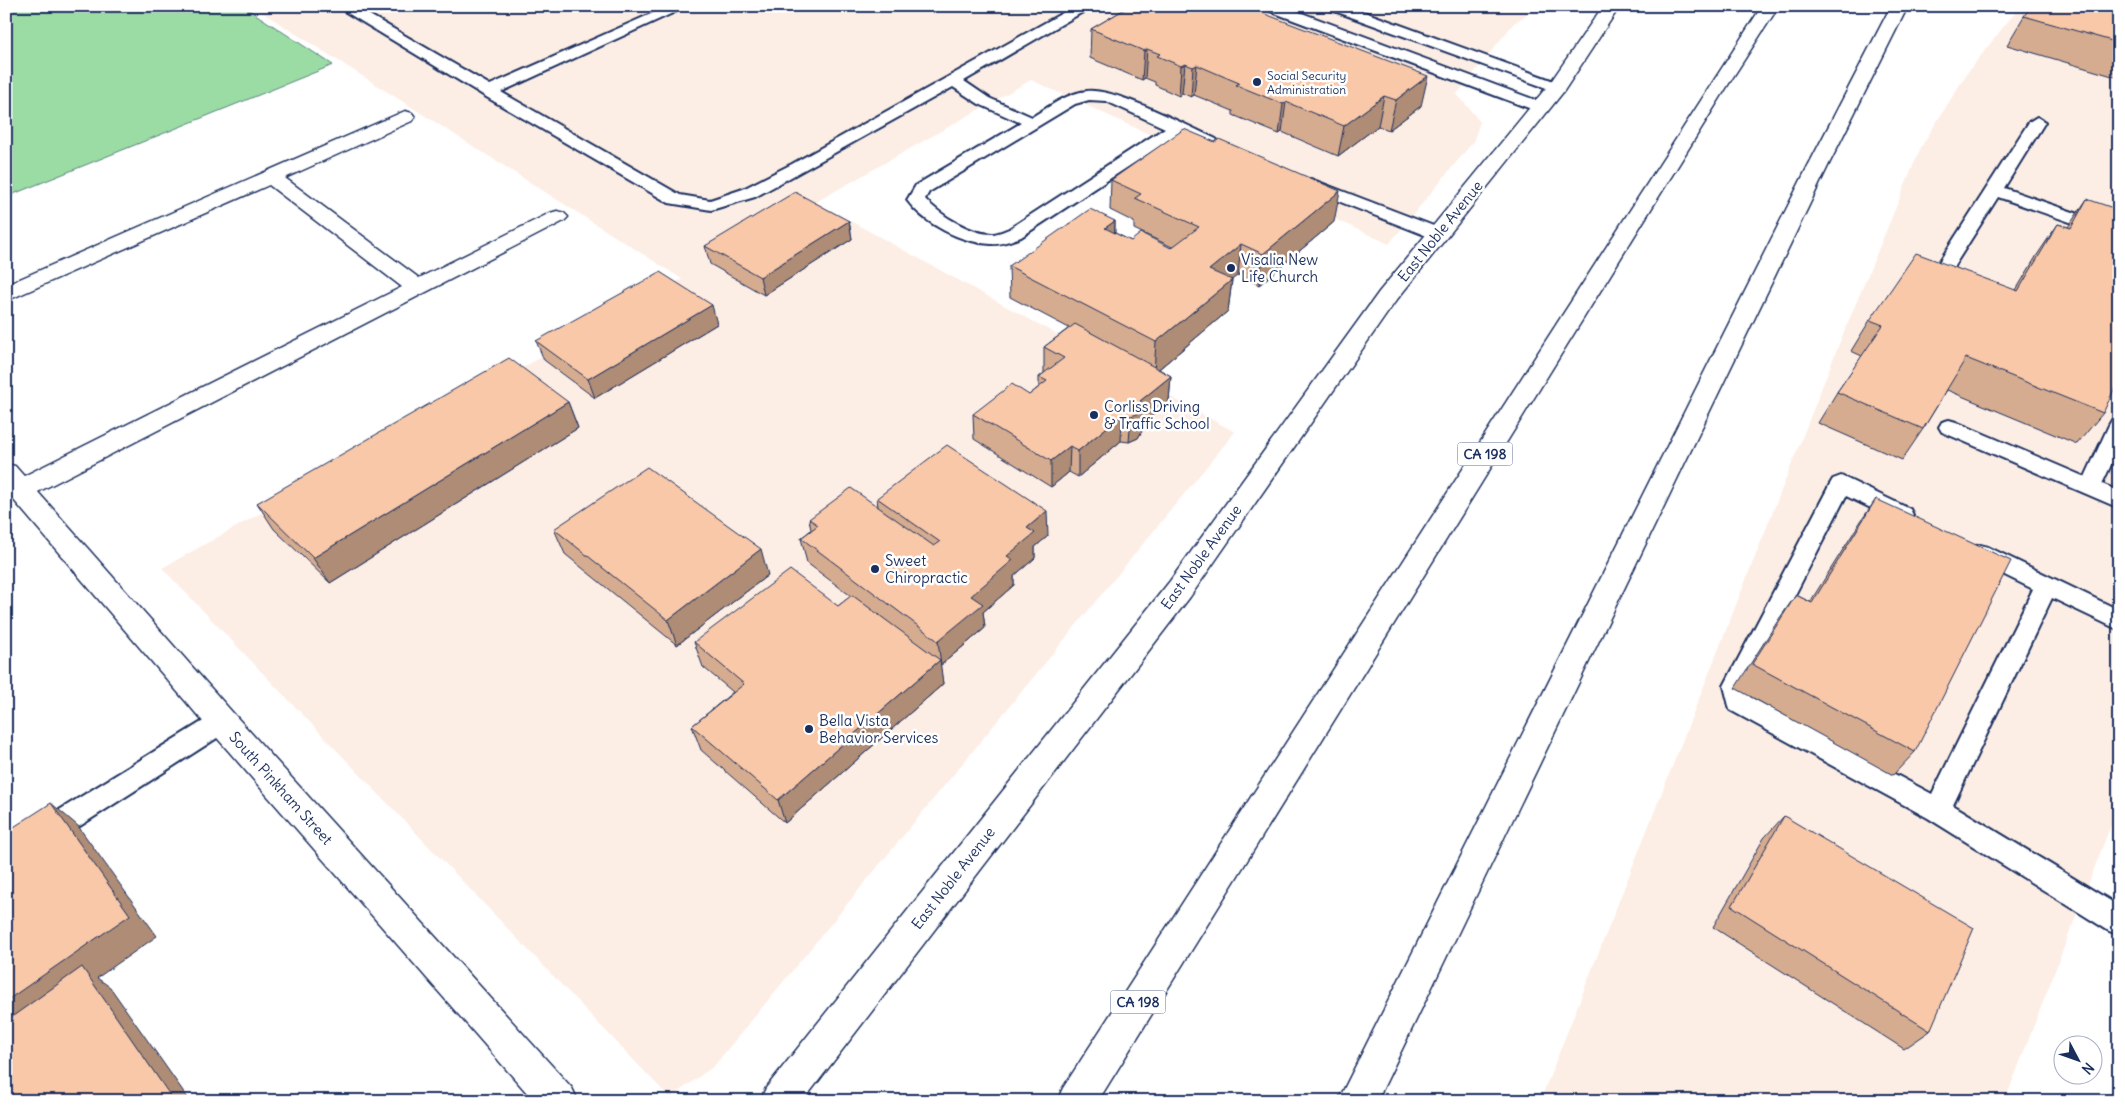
<svg xmlns="http://www.w3.org/2000/svg" width="2125" height="1107" font-family="Delius,sans-serif">
<style>
.built{fill:#fdeee5}
.green{fill:#9bdba4;stroke:#5b8581}
.lines{fill:none;stroke-linecap:round;stroke-linejoin:round}
.service-casing{stroke:#1b2f5e;stroke-width:4}
.minor-casing{stroke:#1b2f5e;stroke-width:3}
.tertiary-casing{stroke:#1b2f5e;stroke-width:3}
.motorway-casing{stroke:#1b2f5e;stroke-width:3}
.service{fill:#fff;fill-rule:evenodd}
.minor{fill:#fff;fill-rule:evenodd}
.tertiary{fill:#fff;fill-rule:evenodd}
.motorway{fill:#fff;fill-rule:evenodd}
.wall{fill:#d6ac90;stroke:#1b2f5e}
.shaded-wall{fill:#ae8c76;stroke:#1b2f5e}
.building{fill:#f9c8a8;stroke:#1b2f5e}
.poi-dot{fill:#1b2f5e;stroke:#fff;stroke-width:2}
.labels{text-anchor:middle;dominant-baseline:central;stroke-width:5;stroke-linejoin:round;paint-order:stroke}
.far-poi-label{font-size:12px;fill:#1b2f5e;stroke:#fff;text-anchor:start}
.shield{fill:#fff;stroke:#5f6d8e;stroke-width:1}
.shield-label{font-size:14px;font-weight:bold;fill:#1b2f5e}
.street-label{font-size:15px;fill:#1b2f5e;stroke:#fff}
.poi-label{font-size:15px;fill:#1b2f5e;stroke:#fff;text-anchor:start}
</style>
<rect width="100%" height="100%" fill="#fff"/>
<filter id="ink" filterUnits="userSpaceOnUse"><feTurbulence type="fractalNoise" baseFrequency=".02" numOctaves="2"/><feDisplacementMap in="SourceGraphic" scale="10" xChannelSelector="R" yChannelSelector="G"/><feConvolveMatrix kernelMatrix="1 2 1 2 8 2 1 2 1" color-interpolation-filters="sRGB"/></filter>
<g filter="url(#ink)">
<g class="built">
<polygon points="252,6 1534,6 1530,12 1514,23 1457,94 1480,122 1473,142 1389,244 1031,80 816,202 1235,432 714,1066 670,1098 162,568 682,279"/>
<polygon points="2020,6 2119,6 2119,804 2005,1101 1540,1101 1841,339 1921,147 1967,73"/>
</g>
<polygon class="green" points="6,6 243,6 333,65 6,197"/>
<g class="lines">
<defs>
<g id="service">
<path d="M336 6H354L490 85 669 6H688L501 92 680 195 710 200 743 189 792 164 1075 6H1093L964 81 989 98 1032 117C1049 107 1067 93 1087 91 1116 88 1187 126 1216 139L1218 142 1210 147 1178 134 1021 237C1012 240 1001 245 991 244 962 243 924 224 907 200L916 185 1021 123 979 104 953 87 755 197 711 210 669 203 483 95ZM1089 100 1106 101 1165 128 1009 229C1004 231 999 233 994 234 971 235 940 215 925 199L929 192 1075 104Z"/>
<polygon points="1262,6 1283,6 1546,104 1548,107 1540,112 1534,110 1264,9"/>
<polygon points="1327,6 1348,6 1562,84 1565,87 1557,92 1552,90 1329,9"/>
<polygon points="2037,117 2045,122 2004,188 2119,228 2119,239 1998,197 1949,274 1937,274 1934,270 2029,122"/>
<polygon points="1311,179 1444,230 1447,234 1444,238 1432,238 1305,188 1303,184 1305,180"/>
<polygon points="2119,418 2119,448 2102,484 2119,491 2119,508 1942,432 1939,427 1942,422 1949,420 1956,422 2085,477 2109,425 2112,420"/>
<polygon points="1841,476 1910,509 1913,515 1910,521 1902,523 1846,496 1748,686 1750,697 1932,794 2033,589 1972,559 1969,553 1972,547 1980,545 1988,547 2119,610 2119,630 2052,598 1953,805 2119,906 2119,935 2109,931 1928,818 1730,710 1724,686 1830,484 1833,479"/>
<polygon points="222,711 231,715 235,722 231,729 16,867 6,870 6,843 213,715"/>
</g>
<polygon id="minor" points="405,111 412,113 415,117 412,121 285,178 419,278 550,213 557,211 564,213 568,217 564,221 30,496 21,498 12,496 8,489 12,482 402,287 269,185 6,301 6,285"/>
<g id="tertiary">
<polygon points="1603,6 1620,6 1564,91 1395,302 1190,597 803,1101 760,1101 766,1088 1170,581 1379,292 1550,83"/>
<polygon points="6,464 15,466 233,713 572,1088 578,1101 534,1101 211,731 6,491"/>
</g>
<g id="motorway">
<polygon points="1762,6 1779,6 1733,77 1098,1101 1057,1101 1063,1088"/>
<polygon points="1891,6 1908,6 1828,166 1377,1101 1338,1101 1808,166"/>
</g>
</defs>
<use href="#service" class="service-casing"/>
<use href="#minor" class="minor-casing"/>
<use href="#tertiary" class="tertiary-casing"/>
<use href="#motorway" class="motorway-casing"/>
<use href="#service" class="service"/>
<use href="#minor" class="minor"/>
<use href="#tertiary" class="tertiary"/>
<use href="#motorway" class="motorway"/>
</g>
<g class="wall">
<polygon points="1130,6 1421,106 1389,130 1378,126 1338,156 1282,132 1279,134 1233,115 1233,111 1194,95 1191,97 1182,93 1179,96 1155,85 1155,82 1145,78 1142,80 1090,58 1091,29"/>
<polygon points="2119,6 2119,78 2007,45 2024,16"/>
<polygon points="1111,180 1334,222 1259,285 1238,275 1231,280 1232,280 1228,311 1159,369 1171,376 1169,401 1143,423 1142,431 1138,438 1129,442 1121,441 1078,477 1069,472 1051,487 974,439 973,414 1029,395 1039,387 1039,377 1044,373 1044,347 1069,328 1010,297 1009,266 1115,221 1115,233 1131,241 1171,248 1172,247 1134,229 1134,222 1110,210"/>
<polygon points="2087,199 2103,413 2077,444 1947,390 1923,429 1902,460 1818,423 1837,392 1862,356 1851,351 1870,320 2016,290 2037,255 2058,224 2068,227"/>
<polygon points="849,221 852,239 764,295 710,264 705,246"/>
<polygon points="717,324 595,398 544,360 536,341"/>
<polygon points="568,402 578,428 330,583 274,529 257,503"/>
<polygon points="877,498 1048,536 1035,547 1035,558 1014,576 1014,585 983,612 985,628 941,665 940,664 943,684 785,823 701,750 692,726 733,692 703,667 694,642 838,606 851,596 807,563 801,538 811,530 809,519 878,507"/>
<polygon points="1876,499 1915,752 1893,775 1735,688 1779,619 1796,595 1810,602 1859,524"/>
<polygon points="554,529 768,575 677,645 565,554"/>
<polygon points="1784,816 1930,1031 1904,1049 1713,927 1764,838"/>
</g>
<g class="shaded-wall">
<polygon points="1147,49 1145,78 1142,80 1144,51"/>
<polygon points="1185,64 1182,93 1179,96 1181,66"/>
<polygon points="1197,65 1194,95 1191,97 1193,67"/>
<polygon points="1428,76 1421,106 1389,130 1396,100"/>
<polygon points="1384,96 1378,126 1338,156 1344,126"/>
<polygon points="1286,102 1282,132 1279,134 1283,104"/>
<polygon points="1340,191 1334,222 1259,285 1263,254"/>
<polygon points="849,221 852,239 764,295 760,277"/>
<polygon points="1115,221 1114,252 1105,228"/>
<polygon points="1241,244 1238,275 1206,301 1209,270"/>
<polygon points="1232,280 1228,311 1154,373 1156,342"/>
<polygon points="712,305 717,324 595,398 588,379"/>
<polygon points="1171,376 1169,401 1143,423 1142,431 1138,438 1129,442 1131,416 1140,401"/>
<polygon points="568,402 578,428 330,583 313,558"/>
<polygon points="1122,415 1121,441 1078,477 1078,451"/>
<polygon points="1070,446 1069,472 1051,487 1051,461"/>
<polygon points="1047,511 1048,536 1035,547 1035,558 1014,576 1014,585 983,612 985,628 941,665 938,641 971,596 1027,528"/>
<polygon points="761,549 768,575 677,645 668,620"/>
<polygon points="940,660 943,684 785,823 778,800"/>
<polygon points="51,803 78,826 157,936 97,978 110,987 190,1101 174,1101 6,1043 6,1001"/>
</g>
<g class="building">
<polygon points="1130,6 1244,6 1428,76 1396,100 1384,96 1344,126 1286,102 1283,104 1236,85 1239,83 1197,65 1193,67 1185,64 1181,66 1157,56 1160,54 1147,49 1144,51 1091,29"/>
<polygon points="2031,6 2119,6 2119,43 2024,16"/>
<polygon points="1184,129 1215,142 1219,139 1340,191 1263,254 1241,244 1209,270 1232,280 1156,342 1009,266 1090,209 1115,221 1105,228 1131,241 1141,233 1171,248 1199,227 1135,198 1141,194 1111,180"/>
<polygon points="795,192 849,221 760,277 705,246"/>
<polygon points="2087,199 2119,210 2119,379 2103,413 1966,358 1923,429 1837,392 1883,325 1870,320 1916,253 2018,291 2058,224 2071,228"/>
<polygon points="660,272 712,305 588,379 536,341"/>
<polygon points="1075,324 1171,376 1140,401 1144,406 1140,413 1131,416 1122,415 1078,451 1070,446 1051,461 973,414 1012,384 1029,395 1047,381 1039,377 1064,358 1044,347"/>
<polygon points="509,358 568,402 313,558 257,503"/>
<polygon points="947,445 1047,511 1027,528 1035,533 1007,556 1013,560 971,596 983,604 938,641 801,538 818,525 809,519 851,488 934,546 940,542 877,498"/>
<polygon points="647,467 761,549 668,620 554,529"/>
<polygon points="1876,499 2011,561 1915,752 1752,664 1796,595 1812,603"/>
<polygon points="790,570 838,606 852,595 940,660 778,800 692,726 744,684 694,642"/>
<polygon points="51,803 130,915 6,1001 6,832"/>
<polygon points="1784,816 1974,928 1930,1031 1732,906"/>
<polygon points="82,967 174,1101 6,1101 6,1021"/>
</g>
</g>
<g class="poi-dot">
<circle cx="1257" cy="82" r="5"/>
<circle cx="1231" cy="268" r="5"/>
<circle cx="1094" cy="415" r="5"/>
<circle cx="875" cy="569" r="5"/>
<circle cx="809" cy="729" r="5"/>
</g>
<g class="labels">
<g class="far-poi-label">
<text x="1267" y="75">Social Security<tspan x="1267" dy="14">Administration</tspan></text>
</g>
<g class="shield">
<rect x="1457.5" y="442.5" width="55" height="23" rx="4"/>
<rect x="1110.5" y="990.5" width="55" height="23" rx="4"/>
</g>
<g class="shield-label">
<text x="1485" y="454">CA 198</text>
<text x="1138" y="1002">CA 198</text>
</g>
<g class="street-label">
<text transform="translate(1440 231) rotate(-51)">East Noble Avenue</text>
<text transform="translate(1201 557) rotate(-54)">East Noble Avenue</text>
<text transform="translate(281 788) rotate(48)">South Pinkham Street</text>
<text transform="translate(953 878) rotate(-52)">East Noble Avenue</text>
</g>
<g class="poi-label">
<text x="1241" y="259">Visalia New<tspan x="1241" dy="17">Life Church</tspan></text>
<text x="1104" y="406">Corliss Driving<tspan x="1104" dy="17">&amp; Traffic School</tspan></text>
<text x="885" y="560">Sweet<tspan x="885" dy="17">Chiropractic</tspan></text>
<text x="819" y="720">Bella Vista<tspan x="819" dy="17">Behavior Services</tspan></text>
</g>
</g>
<rect width="2125" height="1107" fill="none" stroke="#fff" stroke-width="25"/>
<rect x="12" y="12" width="2100" height="1082" fill="none" stroke="#1b2f5e" stroke-width="2" filter="url(#ink)"/>
<g transform="translate(2078 1060) rotate(131)"><circle r="24" fill="#ffffff" stroke="#a4acbf"/>
<path d="M0-4L9 19L0 12L-9 19Z" fill="#1b2f5e"/>
<text y="-8" font-size="14" font-weight="bold" text-anchor="middle" fill="#1b2f5e">N</text>
</g>
</svg>
